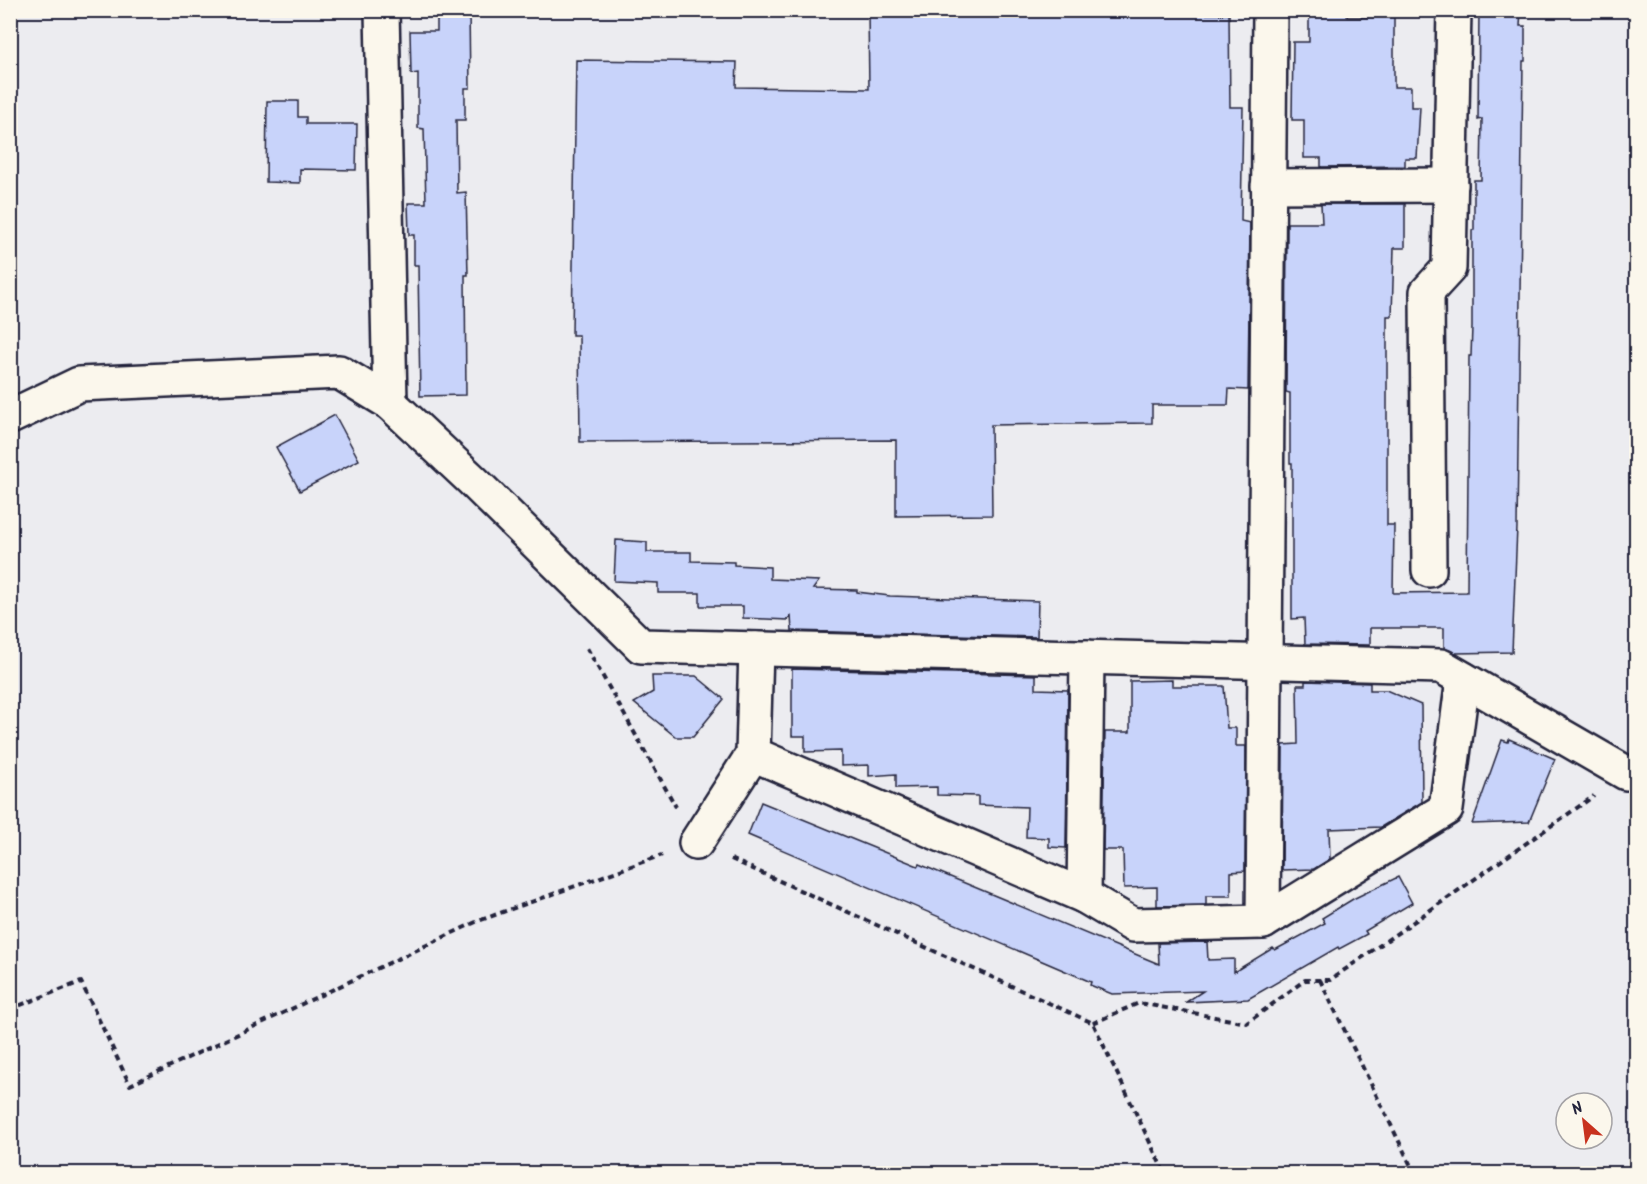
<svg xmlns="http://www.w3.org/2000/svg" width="1647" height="1184" font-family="Kalam,sans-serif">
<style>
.building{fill:#c8d3fa;stroke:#22223b;stroke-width:1.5}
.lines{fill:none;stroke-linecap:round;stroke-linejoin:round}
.minor-casing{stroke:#22223b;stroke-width:38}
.path{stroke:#22223b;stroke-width:4;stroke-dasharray:6 4.5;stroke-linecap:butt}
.minor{stroke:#fbf7ec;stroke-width:33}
</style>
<rect width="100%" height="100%" fill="#ececf0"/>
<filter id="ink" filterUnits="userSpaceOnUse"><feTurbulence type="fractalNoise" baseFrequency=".0167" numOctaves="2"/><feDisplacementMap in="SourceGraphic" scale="12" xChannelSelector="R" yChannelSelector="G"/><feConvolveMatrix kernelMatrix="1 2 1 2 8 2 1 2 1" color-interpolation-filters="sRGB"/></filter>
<g filter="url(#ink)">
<g class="building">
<polygon points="437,10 469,10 470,88 465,88 465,120 456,120 457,193 466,192 468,275 465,275 466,395 420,396 418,265 414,265 414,235 409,235 408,203 426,203 424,129 418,128 418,73 411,74 410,31 437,31"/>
<polygon points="868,10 1150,10 1150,15 1229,14 1230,107 1243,107 1241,221 1250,223 1248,390 1229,389 1228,405 1152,405 1152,423 991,425 992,515 896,516 896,440 580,442 579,335 572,335 576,60 737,62 736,87 869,89"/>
<polygon points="1309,10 1347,10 1347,17 1394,17 1394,87 1411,87 1411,107 1420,107 1417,158 1405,158 1405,166 1321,167 1321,158 1304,158 1304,120 1292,120 1293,42 1309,42"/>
<polygon points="1479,10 1521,10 1520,26 1525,26 1525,61 1523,61 1517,527 1512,652 1456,653 1444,648 1444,628 1370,628 1370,645 1305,644 1304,618 1292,619 1292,463 1290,463 1290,393 1286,392 1287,223 1322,223 1321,204 1405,204 1405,248 1394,248 1392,316 1387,316 1387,525 1394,525 1393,593 1467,592 1469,356 1471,356 1472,327 1472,230 1474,230 1474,180 1481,180 1482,119 1478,120"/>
<polygon points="267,101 298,101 298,117 306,117 306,124 357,124 356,170 300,169 300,183 266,182"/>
<polygon points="335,415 359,460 300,491 276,447"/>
<polygon points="616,540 647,542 647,552 691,552 691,561 734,562 734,565 770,567 770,579 819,581 813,589 857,590 857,592 890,596 1038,601 1037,637 792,631 791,616 788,620 743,618 743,606 700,606 700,593 658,593 658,583 614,581"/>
<polygon points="792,669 1036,675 1036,689 1068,690 1066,848 1049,847 1049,838 1026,837 1027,807 978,805 978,796 937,795 937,787 896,788 896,774 869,776 869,765 841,766 841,751 805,752 805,736 792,736"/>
<polygon points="652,676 696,676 724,699 693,737 676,737 634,703 653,692"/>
<polygon points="1172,680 1172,686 1224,686 1227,728 1236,728 1236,746 1246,746 1245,871 1231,872 1231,896 1206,896 1206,905 1157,906 1157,887 1124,888 1123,850 1103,850 1105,732 1130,732 1130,681"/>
<polygon points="1305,681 1370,683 1370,690 1386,690 1421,705 1422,802 1381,827 1329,829 1330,859 1314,869 1282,870 1283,745 1298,744 1297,685 1305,685"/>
<polygon points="1509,739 1555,759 1529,822 1472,824 1502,740 1508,742"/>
<polygon points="761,802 918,866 919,864 1159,964 1158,943 1207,942 1208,960 1234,959 1234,972 1273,948 1275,950 1325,923 1322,918 1353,899 1398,877 1412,903 1365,931 1367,934 1339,949 1338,947 1248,999 1186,1002 1203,991 1112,994 1090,985 1091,982 748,835"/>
</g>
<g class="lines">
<defs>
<g id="minor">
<polyline points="382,10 390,403"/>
<polyline points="1268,186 1451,185"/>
<polyline points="10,417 79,384 339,372 390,403 472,480 641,646 1441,666 1626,773"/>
<polyline points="1429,570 1427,292 1449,268 1454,10"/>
<polyline points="753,754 1084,896 1133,925 1263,922 1446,809 1463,679"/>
<polyline points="696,843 753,754 756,649"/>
<polyline points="1084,896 1087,657"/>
<polyline points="1263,922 1270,10"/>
</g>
</defs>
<use href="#minor" class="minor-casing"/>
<g class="path">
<polyline points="587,648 676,807"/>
<polyline points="731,859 1093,1023 1165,1174"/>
<polyline points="1320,980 1415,1174"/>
<polyline points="10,1009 81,982 130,1085 478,921 662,855"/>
<polyline points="1093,1023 1139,1003 1247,1023 1305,980 1330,980 1594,796"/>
</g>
<use href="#minor" class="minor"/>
</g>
</g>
<rect width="1647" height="1184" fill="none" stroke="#fbf7ec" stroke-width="36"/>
<rect x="18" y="18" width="1611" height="1148" fill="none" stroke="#22223b" stroke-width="2" filter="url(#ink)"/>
<g transform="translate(1584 1121) rotate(332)"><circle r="28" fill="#fbf7ec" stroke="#a4a2a5" stroke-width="1.5"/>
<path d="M0-4.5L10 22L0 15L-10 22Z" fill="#c8321e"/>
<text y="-9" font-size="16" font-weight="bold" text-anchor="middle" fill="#22223b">N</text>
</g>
</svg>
